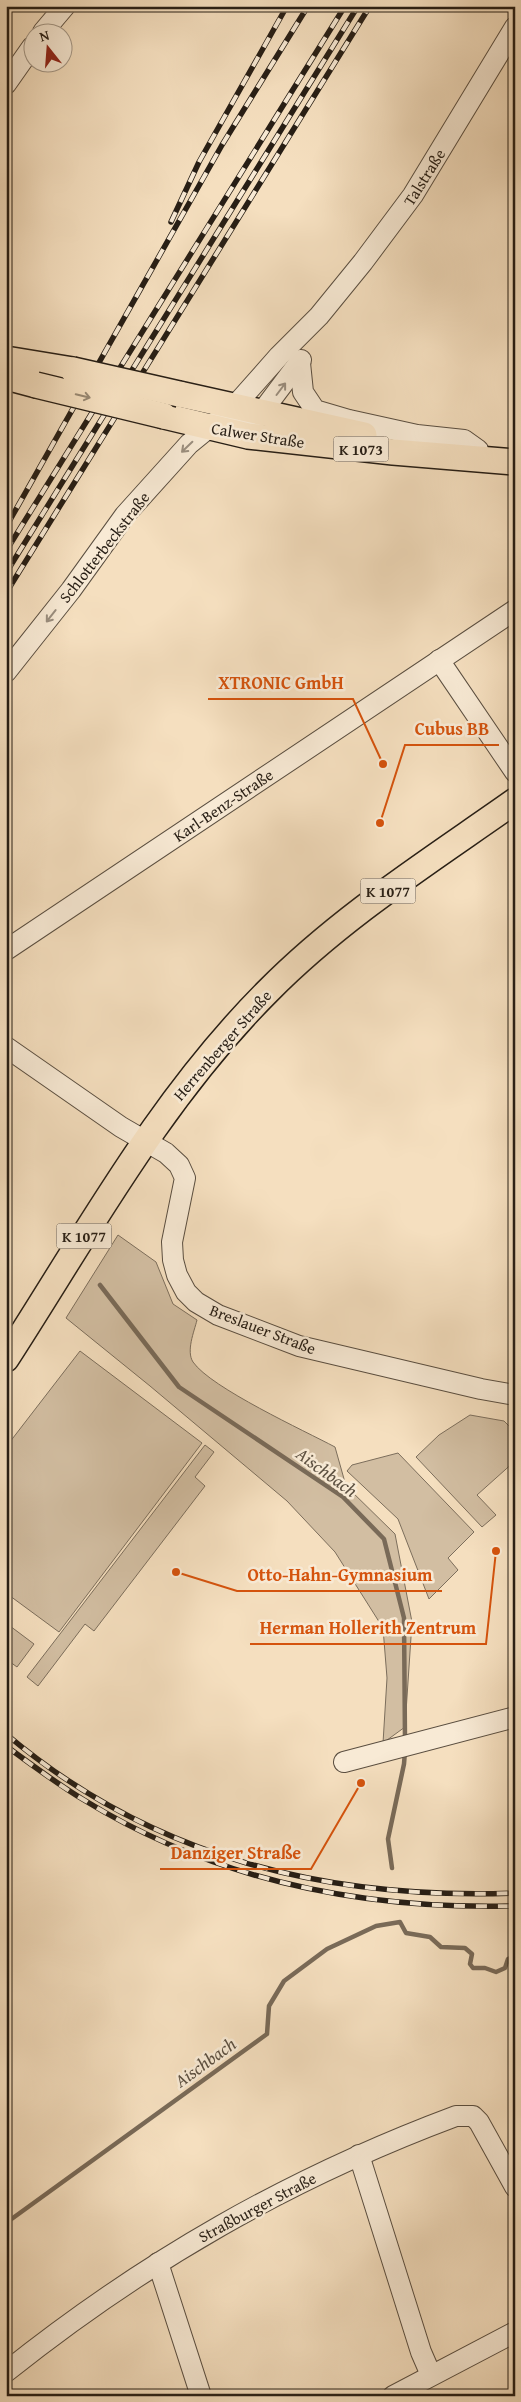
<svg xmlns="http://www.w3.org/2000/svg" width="521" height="2402" font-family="'Gentium Book Plus',serif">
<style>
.green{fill:#d2bea2;stroke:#7c6e5c}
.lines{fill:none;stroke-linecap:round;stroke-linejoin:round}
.stream{stroke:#796a58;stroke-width:4.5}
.minor-casing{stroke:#5a4e40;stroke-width:22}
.major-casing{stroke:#271e15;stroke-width:28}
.minor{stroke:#f8ead5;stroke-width:20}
.major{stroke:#f5dfbf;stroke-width:25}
.rail-casing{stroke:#271e15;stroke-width:5.5}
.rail{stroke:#f8ead5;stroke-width:4;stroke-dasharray:11;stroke-linecap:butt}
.major-bridge-casing{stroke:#271e15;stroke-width:28;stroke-linecap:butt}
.major-bridge{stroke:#f5dfbf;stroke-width:25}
.oneway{stroke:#9a8e7f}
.oneway2{stroke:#988872}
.labels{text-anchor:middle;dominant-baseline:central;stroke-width:5;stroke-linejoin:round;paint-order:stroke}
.shield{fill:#f8ead5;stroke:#665b4f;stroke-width:1}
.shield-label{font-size:15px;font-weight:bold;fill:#271e15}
.street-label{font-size:16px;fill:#271e15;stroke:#f8ead5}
.water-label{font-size:18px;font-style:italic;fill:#5d5142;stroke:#f8ead5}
.leader{fill:none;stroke:#d5530d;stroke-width:2}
.callout-dot{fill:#d5530d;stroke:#f8ead5;stroke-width:2}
.callout-label{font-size:18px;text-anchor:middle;font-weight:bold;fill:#d5530d;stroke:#f8ead5;stroke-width:5;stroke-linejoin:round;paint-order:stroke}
</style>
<rect width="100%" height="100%" fill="#f5dfbf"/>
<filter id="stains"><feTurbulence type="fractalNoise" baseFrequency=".004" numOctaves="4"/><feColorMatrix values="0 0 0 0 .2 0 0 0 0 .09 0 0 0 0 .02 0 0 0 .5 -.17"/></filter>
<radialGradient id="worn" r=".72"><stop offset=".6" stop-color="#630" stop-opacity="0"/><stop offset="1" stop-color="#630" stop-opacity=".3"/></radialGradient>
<g class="green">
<path d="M118 1235 156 1262 173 1304 197 1320C194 1332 186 1351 193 1362 211 1388 305 1431 335 1447L346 1486 395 1534 412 1622 405 1727 383 1743 387 1678 383 1628 335 1552 287 1501 150 1386 66 1318Z"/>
<polygon points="80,1351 202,1443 59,1632 6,1593 6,1447"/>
<polygon points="470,1415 504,1421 515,1432 515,1461 477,1495 496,1515 482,1527 416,1457 439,1435"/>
<polygon points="205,1445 214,1452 195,1477 205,1486 94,1631 85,1624 38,1686 27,1677"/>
<polygon points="398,1453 474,1532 448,1558 458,1570 429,1599 398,1519 347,1471 352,1465"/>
<polygon points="6,1623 34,1644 17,1667 6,1659"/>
</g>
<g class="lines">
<g class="stream">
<polyline points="100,1285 179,1387 343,1497 384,1539 404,1618 405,1741"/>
<polyline points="392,1868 388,1839 404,1764 405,1751"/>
<polyline points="6,2223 267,2034 269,2006 284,1981 327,1949 376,1926 400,1922 406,1933 430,1937 441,1947 465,1948 472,1954 470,1964 473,1968 485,1968 496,1972 505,1968 508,1959 515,1956"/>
</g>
<defs>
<g id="minor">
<polyline points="43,32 65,6"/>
<polyline points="6,84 32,47"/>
<polyline points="300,363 303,392 315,410 349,420 417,435 464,440 478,450"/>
<polyline points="221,427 242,425 261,413 301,360"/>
<polyline points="439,660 515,772"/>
<polyline points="6,672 71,590 125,515 189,444 233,408 279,356 319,316 363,262 413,195 515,27"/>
<polyline points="6,950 515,610"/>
<polyline points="6,1047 121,1127 166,1153 179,1165 185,1178 172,1242 173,1260 177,1275 186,1292 196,1302 218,1315 299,1346 481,1389 515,1395"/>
<polyline points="344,1762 515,1717"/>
<polyline points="359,2155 421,2352 431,2375"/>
<polyline points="158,2263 201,2396"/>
<path d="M6 2372C145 2261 290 2178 456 2116H473L479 2122 515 2187"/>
<polyline points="393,2396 515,2332"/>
</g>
<g id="major">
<polyline points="6,359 73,370"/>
<polyline points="6,377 36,385"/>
<polyline points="179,394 364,435"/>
<polyline points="164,416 248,436 393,452 515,462"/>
<path d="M6 1359C88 1232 160 1099 268 991 341 917 430 861 515 801"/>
</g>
</defs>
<use href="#minor" class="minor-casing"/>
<use href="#major" class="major-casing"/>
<use href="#minor" class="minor"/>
<use href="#major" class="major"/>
<defs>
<g id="rail">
<polyline points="171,222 199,162 287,6"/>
<polyline points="6,527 222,145 308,6"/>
<polyline points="6,551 345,6"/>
<polyline points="6,573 358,6"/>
<polyline points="6,593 370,6"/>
<path d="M6 1734C153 1858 327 1900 515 1893"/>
<path d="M6 1746C32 1765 57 1784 84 1800 214 1880 363 1910 515 1906"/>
</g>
</defs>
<use href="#rail" class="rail-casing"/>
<use href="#rail" class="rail"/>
<defs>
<g id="major-bridge">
<polyline points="73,370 179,394"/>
<polyline points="36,385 164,416"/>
</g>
</defs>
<use href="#major-bridge" class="major-bridge-casing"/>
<use href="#major-bridge" class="major-bridge"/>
</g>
<defs><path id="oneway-shaft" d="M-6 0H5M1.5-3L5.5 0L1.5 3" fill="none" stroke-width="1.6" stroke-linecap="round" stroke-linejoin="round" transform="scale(1.25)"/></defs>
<g class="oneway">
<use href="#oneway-shaft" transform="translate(281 389) rotate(-53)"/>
<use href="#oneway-shaft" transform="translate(187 447) rotate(136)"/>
<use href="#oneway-shaft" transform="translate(51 616) rotate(128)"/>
</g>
<use class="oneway2" href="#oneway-shaft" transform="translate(83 396) rotate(14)"/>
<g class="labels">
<g class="shield">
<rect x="333.5" y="436.5" width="55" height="25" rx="4"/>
<rect x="360.5" y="878.5" width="55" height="25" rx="4"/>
<rect x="56.5" y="1223.5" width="55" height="25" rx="4"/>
</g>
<g class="shield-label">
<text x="361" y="449">K 1073</text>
<text x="388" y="891">K 1077</text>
<text x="84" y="1236">K 1077</text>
</g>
<g class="street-label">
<text transform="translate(424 177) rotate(-58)">Talstraße</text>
<text transform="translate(258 435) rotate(9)">Calwer Straße</text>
<text transform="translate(104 547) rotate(-52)">Schlotterbeckstraße</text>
<text transform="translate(223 805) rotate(-34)">Karl-Benz-Straße</text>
<text transform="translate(222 1045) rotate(-49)">Herrenberger Straße</text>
<text transform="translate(263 1329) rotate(21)">Breslauer Straße</text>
<text transform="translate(257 2207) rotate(-28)">Straßburger Straße</text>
</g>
<g class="water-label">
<text transform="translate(327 1472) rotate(36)">Aischbach</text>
<text transform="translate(205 2062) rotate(-36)">Aischbach</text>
</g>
</g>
<path class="leader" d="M383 764L353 699H208M380 823L405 745H499M176 1572L237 1591H442M496 1551L486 1644H250M361 1783L311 1869H160"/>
<g class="callout-dot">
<circle cx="383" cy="764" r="5"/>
<circle cx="380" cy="823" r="5"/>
<circle cx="176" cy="1572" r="5"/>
<circle cx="496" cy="1551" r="5"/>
<circle cx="361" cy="1783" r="5"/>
</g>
<g class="callout-label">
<text x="281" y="689">XTRONIC GmbH</text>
<text x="452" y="735">Cubus BB</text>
<text x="340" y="1581">Otto-Hahn-Gymnasium</text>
<text x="368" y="1634">Herman Hollerith Zentrum</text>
<text x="236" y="1859">Danziger Straße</text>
</g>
<rect width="521" height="2402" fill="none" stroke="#f5dfbf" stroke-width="25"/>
<rect x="8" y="8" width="506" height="2387" fill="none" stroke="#271e15" stroke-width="2.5"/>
<rect x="12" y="12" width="496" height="2377" fill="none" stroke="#271e15"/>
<g transform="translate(48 48) rotate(343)"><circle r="24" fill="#f8ead5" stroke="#a49888"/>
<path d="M0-4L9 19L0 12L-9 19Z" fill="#8f2418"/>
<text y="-8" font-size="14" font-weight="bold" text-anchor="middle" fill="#271e15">N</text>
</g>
<rect width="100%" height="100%" filter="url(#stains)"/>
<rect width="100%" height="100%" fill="url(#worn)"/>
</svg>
